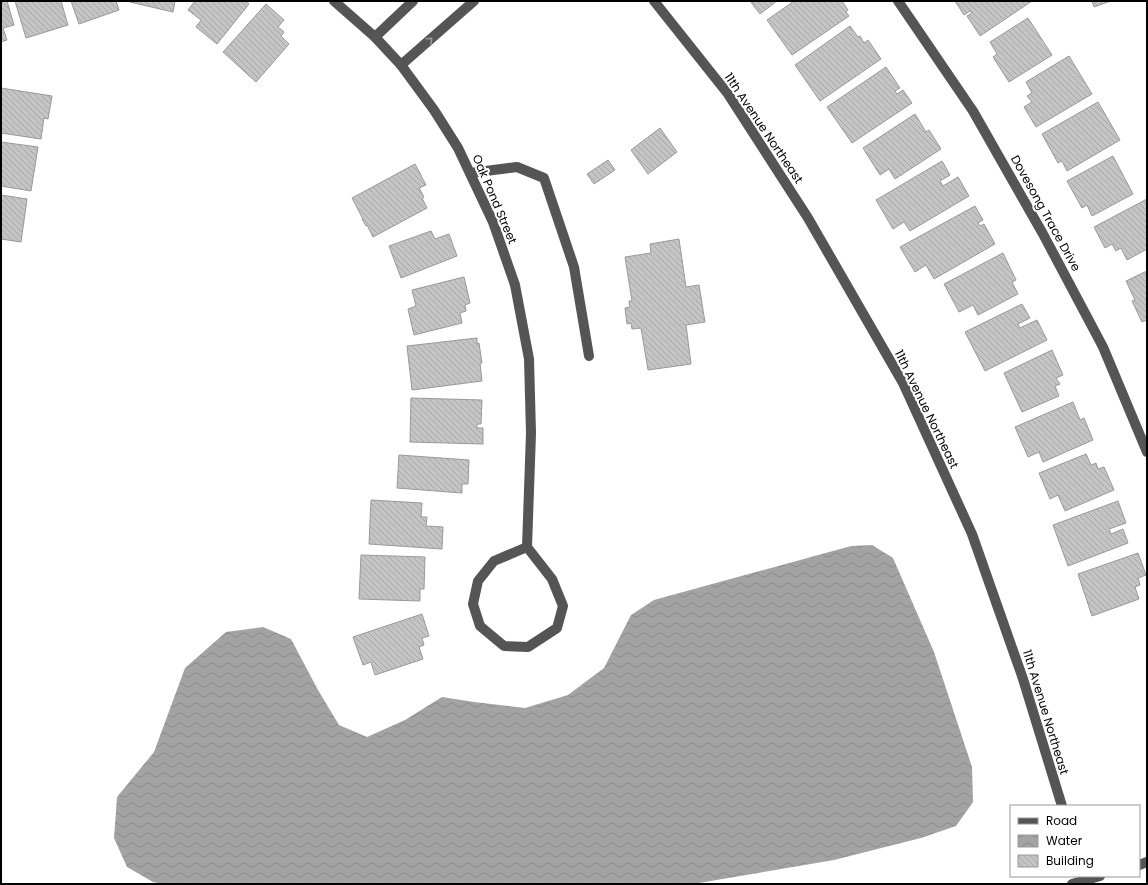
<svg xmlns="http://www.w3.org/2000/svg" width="1148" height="885" font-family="Poppins,sans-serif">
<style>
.water{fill:url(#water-waves)}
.building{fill:url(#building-back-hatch);stroke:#999}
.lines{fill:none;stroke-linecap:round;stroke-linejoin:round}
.minor{stroke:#555;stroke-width:10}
.oneway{stroke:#999}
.labels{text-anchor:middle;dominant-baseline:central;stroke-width:4;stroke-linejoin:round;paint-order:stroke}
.street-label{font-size:12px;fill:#000;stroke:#fff}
</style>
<defs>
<pattern id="water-waves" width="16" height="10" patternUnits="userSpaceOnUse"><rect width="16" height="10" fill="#a3a3a3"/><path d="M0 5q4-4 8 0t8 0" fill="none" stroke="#8b8b8b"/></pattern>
<pattern id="building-back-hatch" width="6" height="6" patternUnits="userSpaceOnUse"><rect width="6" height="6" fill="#c4c4c4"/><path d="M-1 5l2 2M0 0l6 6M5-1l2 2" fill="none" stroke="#a7a7a7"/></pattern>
</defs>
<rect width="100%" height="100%" fill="#fff"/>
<polygon class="water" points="872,545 893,558 934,652 972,767 973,802 956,826 921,838 834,860 693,884 163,884 153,882 127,867 114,838 117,797 154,752 185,668 226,632 263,627 291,639 318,690 339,725 367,737 405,720 442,697 474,702 525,708 568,695 604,668 631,615 654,600 851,546"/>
<g class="building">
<polygon points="1,1 7,1 14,25 3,28 7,40 1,42"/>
<polygon points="15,1 61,1 68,25 26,38"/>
<polygon points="71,1 116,1 119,10 79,24"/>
<polygon points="130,1 175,1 173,12 130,2"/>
<polygon points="195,1 245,1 249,4 217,44 196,27 201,20 188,10"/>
<polygon points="750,1 777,1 760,14"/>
<polygon points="794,1 842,1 848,10 846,12 849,16 792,55 767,20"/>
<polygon points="955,1 1032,1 980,36 967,16 972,13 970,11 964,15"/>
<polygon points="1092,1 1111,1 1094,7"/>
<polygon points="266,4 284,20 278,27 284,32 281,36 289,44 256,82 223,52"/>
<polygon points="1028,18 1052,55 1009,82 993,57 997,54 990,42"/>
<polygon points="850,26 858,37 860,36 864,43 868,40 881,59 820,101 795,65"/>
<polygon points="1069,56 1092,94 1036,127 1024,107 1032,102 1027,96 1032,93 1026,82"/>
<polygon points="886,67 900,88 895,91 897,94 903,90 912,103 852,143 827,107"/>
<polygon points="1,88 52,96 48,119 44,118 41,139 1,133"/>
<polygon points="1098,102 1120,140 1067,171 1062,161 1058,163 1042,134"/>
<polygon points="915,114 926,132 929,130 941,149 895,179 889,169 880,175 863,148"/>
<polygon points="660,128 677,152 648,174 631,150"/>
<polygon points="1,142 38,147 31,191 1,186"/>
<polygon points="1113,156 1133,194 1092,216 1087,205 1082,208 1067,181"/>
<polygon points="608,160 615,170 594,184 587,174"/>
<polygon points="942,161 950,175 940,181 943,186 958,177 969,196 910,231 904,222 893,229 876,200"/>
<polygon points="415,164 426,185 419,188 424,197 422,198 427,208 373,237 367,225 366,226 362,219 363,219 352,198"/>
<polygon points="1,195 27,199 21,242 1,239"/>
<polygon points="1147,199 1147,249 1127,260 1121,248 1116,251 1112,244 1105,248 1094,227"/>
<polygon points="975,206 983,220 978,223 980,226 984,224 995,244 934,279 926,265 915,272 900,247"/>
<polygon points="431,231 435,239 449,234 457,256 401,278 389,246"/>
<polygon points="679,239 686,287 699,285 705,322 686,325 691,364 648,370 641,328 632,329 631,323 627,324 625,308 630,307 629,301 632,301 625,257 651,253 650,244"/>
<polygon points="1003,253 1016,280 1012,282 1018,294 978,315 973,305 959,312 944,284"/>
<polygon points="1147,271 1147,320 1142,322 1132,301 1135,300 1126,281"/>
<polygon points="464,277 470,303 465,305 466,311 460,313 462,323 414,335 408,309 416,306 412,290"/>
<polygon points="1022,304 1030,318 1018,324 1020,328 1037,320 1047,340 985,371 965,332"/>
<polygon points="477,338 477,344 479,343 482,363 480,363 482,381 412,390 407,346"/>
<polygon points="1052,350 1063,375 1056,378 1060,384 1055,386 1059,396 1022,412 1004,373"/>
<polygon points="411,398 482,400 481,424 477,424 477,428 483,428 483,444 410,442"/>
<polygon points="1073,402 1080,420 1084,418 1093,440 1043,462 1039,452 1028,457 1015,427"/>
<polygon points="1086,454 1091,465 1096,463 1098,469 1104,467 1114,490 1065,511 1058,495 1050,499 1039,473"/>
<polygon points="399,455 469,460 468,484 462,484 462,493 397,488"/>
<polygon points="371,500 422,503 421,517 427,517 426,526 443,527 442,549 369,544"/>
<polygon points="1118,501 1126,523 1109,529 1111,534 1123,529 1128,543 1068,566 1053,525"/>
<polygon points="1138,553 1146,575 1138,578 1140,585 1135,587 1139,599 1092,616 1078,574"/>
<polygon points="361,555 425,557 424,589 420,589 420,601 359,599"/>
<polygon points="422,614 429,636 422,638 424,645 419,647 423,659 375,675 371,662 363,665 353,637"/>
</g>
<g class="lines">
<g class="minor">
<polyline points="334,1 375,37 401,65 434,110 458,148 493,222 515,285 529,359 531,433 527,547 552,579 563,606 557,628 528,647 504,646 480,626 473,604 478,581 494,561 527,547"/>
<polyline points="654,1 728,94 808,218 903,383 972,534 1023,679 1062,806"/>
<polyline points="898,1 973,111 1043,234 1103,347 1147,452"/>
<polyline points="375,37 413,1"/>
<polyline points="401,65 474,1"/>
<polyline points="470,173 517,167 544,178 574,267 589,356"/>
<polyline points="1139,865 1147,862"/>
<polyline points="1072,884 1100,876"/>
</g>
</g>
<defs><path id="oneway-chevron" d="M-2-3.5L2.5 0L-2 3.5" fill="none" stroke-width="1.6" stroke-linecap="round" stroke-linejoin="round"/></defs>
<use class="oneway" href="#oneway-chevron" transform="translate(430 40) rotate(-42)"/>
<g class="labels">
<g class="street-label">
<text transform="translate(764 128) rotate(56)">11th Avenue Northeast</text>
<text transform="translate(495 199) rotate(67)">Oak Pond Street</text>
<text transform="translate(1046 213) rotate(61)">Dovesong Trace Drive</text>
<text transform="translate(927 409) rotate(64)">11th Avenue Northeast</text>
<text transform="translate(1046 712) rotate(73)">11th Avenue Northeast</text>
</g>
</g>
<rect width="1148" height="885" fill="none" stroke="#000000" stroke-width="4"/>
<rect x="1010" y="805" width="130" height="72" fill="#ffffff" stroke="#999999"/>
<rect x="1018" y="818" width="20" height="6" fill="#555555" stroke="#999999"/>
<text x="1046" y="825" font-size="12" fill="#000000">Road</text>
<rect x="1018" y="835" width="20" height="12" fill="url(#water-waves)" stroke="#999999"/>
<text x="1046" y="845" font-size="12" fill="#000000">Water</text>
<rect x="1018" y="855" width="20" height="12" fill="url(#building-back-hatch)" stroke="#999999"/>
<text x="1046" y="865" font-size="12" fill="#000000">Building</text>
</svg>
